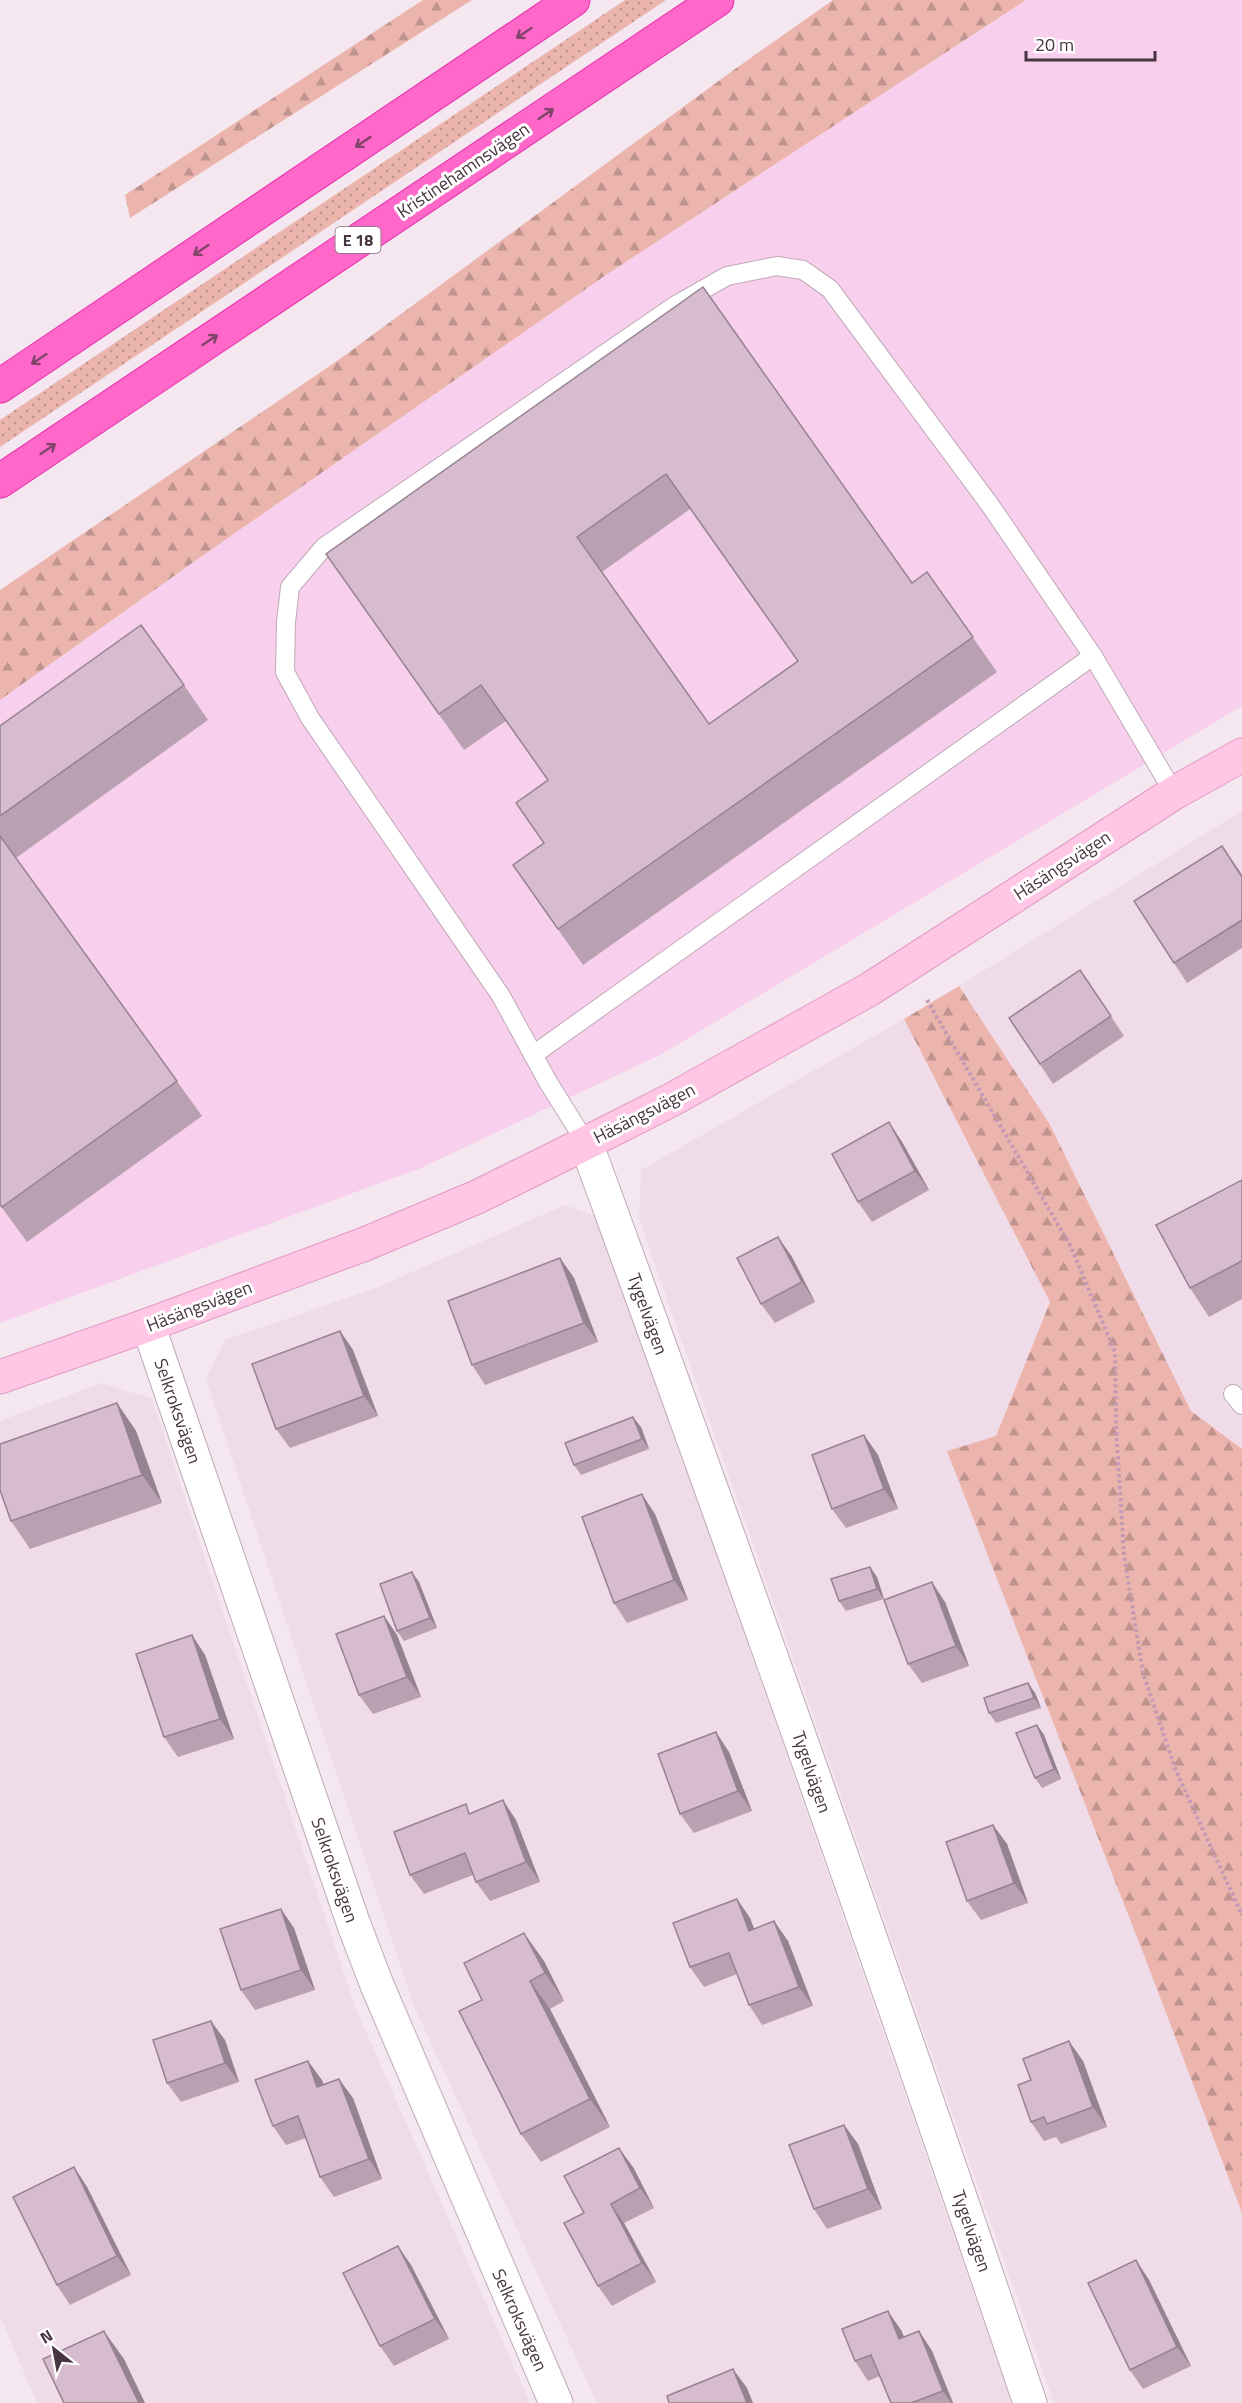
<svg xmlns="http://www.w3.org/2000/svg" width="1242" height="2403" font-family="'Titillium Web',sans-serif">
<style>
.residential{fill:#f0dbe8}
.commercial{fill:#f8d0ed}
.grass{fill:url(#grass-dots)}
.forest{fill:url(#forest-firs)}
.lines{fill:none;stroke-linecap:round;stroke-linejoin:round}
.lane-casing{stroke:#c1a9b8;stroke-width:20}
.street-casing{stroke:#c1a9b8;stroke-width:35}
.secondary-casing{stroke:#e19ac2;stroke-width:35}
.highway-casing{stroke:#e72eac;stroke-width:35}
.path{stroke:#c399b5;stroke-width:4;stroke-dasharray:3 3;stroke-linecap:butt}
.lane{stroke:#fff;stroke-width:18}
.street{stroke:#fff;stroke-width:33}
.secondary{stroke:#ffc6e6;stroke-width:33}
.highway{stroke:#ff67c9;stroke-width:33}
.wall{fill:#b9a1b2;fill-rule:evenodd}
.shaded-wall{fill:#968391}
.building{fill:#d7bbcf;stroke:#968391;stroke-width:1.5;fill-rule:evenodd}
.oneway{stroke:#7f446a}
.labels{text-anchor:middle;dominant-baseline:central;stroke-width:6;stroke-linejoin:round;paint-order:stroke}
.shield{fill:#fff;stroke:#7f727b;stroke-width:1.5}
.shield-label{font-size:16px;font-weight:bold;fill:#483542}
.street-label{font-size:18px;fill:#483542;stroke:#fff}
</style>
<defs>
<pattern id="grass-dots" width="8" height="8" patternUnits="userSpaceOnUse" patternTransform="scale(1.5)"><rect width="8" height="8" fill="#ebb5ad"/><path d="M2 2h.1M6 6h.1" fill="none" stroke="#c0948e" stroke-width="1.8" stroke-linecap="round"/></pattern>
<pattern id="forest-firs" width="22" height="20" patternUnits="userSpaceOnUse" patternTransform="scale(1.5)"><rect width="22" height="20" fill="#ebb5ad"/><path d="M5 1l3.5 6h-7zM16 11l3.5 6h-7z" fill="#c0948e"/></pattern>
</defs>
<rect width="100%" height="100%" fill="#f4e7ef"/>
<g class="residential">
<polygon points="1242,811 1242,1449 1191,1411 1049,1123 959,986"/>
<polygon points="904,1019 1050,1302 996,1436 947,1451 1147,1963 1242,2213 1242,2403 1054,2403 639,1219 641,1170"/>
<polygon points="565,1205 600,1218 1012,2403 597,2403 413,2004 206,1379 225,1340 376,1288"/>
<polygon points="102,1383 152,1399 355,2007 530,2403 37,2403 0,2316 0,1421"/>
</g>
<polygon class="commercial" points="1026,0 1242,0 1242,706 662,1054 421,1168 0,1323 0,700 195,561 606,275"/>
<polygon class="grass" points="625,0 666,0 0,447 0,420"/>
<g class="forest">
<polygon points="423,0 472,0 130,218 125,195"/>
<polygon points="833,0 1026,0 606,275 195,561 0,700 0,590 337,361 735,69"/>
<polygon points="959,986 1049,1123 1191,1411 1242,1449 1242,2213 1147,1963 947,1451 996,1436 1050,1302 904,1019"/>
</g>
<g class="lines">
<defs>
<g id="lane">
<polyline points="533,1055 1093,656"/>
<polyline points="586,1143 548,1082 501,996 310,718 285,672 286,622 290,587 324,547 676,305 727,276 777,266 803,270 830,289 990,505 1093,656 1174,793"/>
<polyline points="1233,1394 1242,1405"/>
</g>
<g id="street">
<path d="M586 1143C739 1562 888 1981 1030 2403"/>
<polyline points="148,1325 354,1925 377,1985 556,2403"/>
</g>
<polyline id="secondary" points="0,1377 148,1325 365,1244 477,1197 586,1143 673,1099 870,989 1174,793 1242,755"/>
<g id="highway">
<polyline points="0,386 573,0"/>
<polyline points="0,481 717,0"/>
</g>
</defs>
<use href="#lane" class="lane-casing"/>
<use href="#street" class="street-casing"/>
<use href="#secondary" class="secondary-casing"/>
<use href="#highway" class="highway-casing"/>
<polyline class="path" points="927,1000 1071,1247 1115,1352 1116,1426 1124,1555 1143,1673 1176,1771 1242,1915"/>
<use href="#lane" class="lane"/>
<use href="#street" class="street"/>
<use href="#secondary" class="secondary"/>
<use href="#highway" class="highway"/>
</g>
<g class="wall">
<path d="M703 287 912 583 927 572 997 672 583 965 513 865 544 843 548 780 506 721 464 750 326 554ZM690 509 798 661 709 724 602 572Z"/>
<polygon points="184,685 208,720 16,858 202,1116 27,1242 0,1205 0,726"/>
<polygon points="1236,866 1242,875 1242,948 1187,983 1174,963"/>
<polygon points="1080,970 1124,1036 1053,1084 1009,1018"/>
<polygon points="889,1122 902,1142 929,1190 872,1222 858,1202"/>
<polygon points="1242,1180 1242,1299 1209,1317 1190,1288"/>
<polygon points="778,1237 792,1257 815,1302 775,1323 761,1304"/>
<polygon points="560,1258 574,1278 598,1342 485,1385 472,1365"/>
<polygon points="340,1331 353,1350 378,1416 290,1448 276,1429"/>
<polygon points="117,1403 136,1431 162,1503 30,1549 11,1521"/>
<polygon points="641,1427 649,1449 581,1475 574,1465"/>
<polygon points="864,1435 878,1455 898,1509 846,1528 832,1509"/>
<polygon points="655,1514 688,1600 627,1623 614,1603"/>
<polygon points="870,1567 877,1577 884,1599 846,1611 839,1601"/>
<polygon points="419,1582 437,1628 404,1641 397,1631"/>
<polygon points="945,1602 969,1666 922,1683 908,1664"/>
<polygon points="384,1616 397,1635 421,1697 373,1714 359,1695"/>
<polygon points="192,1635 205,1655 234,1739 178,1757 164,1737"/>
<polygon points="1028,1683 1035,1693 1041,1708 996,1723 989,1713"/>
<polygon points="1037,1725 1044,1735 1061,1779 1042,1788 1035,1778"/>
<polygon points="729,1752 752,1811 694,1833 680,1814"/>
<polygon points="472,1813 516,1820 540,1882 490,1901 476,1882 473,1875 424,1894 410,1875"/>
<polygon points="993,1825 1007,1844 1028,1903 981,1920 967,1901"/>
<polygon points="737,1899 750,1918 754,1929 774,1921 788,1941 813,2006 762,2025 749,2005 737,1974 704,1987 690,1967"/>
<polygon points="294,1928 315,1990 255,2010 241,1990"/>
<polygon points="544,1961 564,2001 550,2009 610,2127 541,2162 521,2134 482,2000"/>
<polygon points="225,2040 239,2082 181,2102 167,2083"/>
<polygon points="1083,2061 1107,2127 1061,2144 1056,2137 1044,2141 1031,2122"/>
<polygon points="322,2080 323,2085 353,2098 382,2179 334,2197 320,2177 306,2138 286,2145 273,2126"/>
<polygon points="844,2125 858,2144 882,2209 827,2229 814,2209"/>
<polygon points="74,2167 87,2187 131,2275 70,2305 57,2285"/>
<polygon points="633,2167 654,2208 624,2223 656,2282 612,2306 598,2286 584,2213"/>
<polygon points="1136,2260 1149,2280 1191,2366 1143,2389 1130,2370"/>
<polygon points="411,2265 449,2339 394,2366 380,2346"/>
<polygon points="901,2330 904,2337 919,2331 932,2351 953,2403 891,2403 880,2376 868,2381 855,2361"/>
</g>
<g class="shaded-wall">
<polygon points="1222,846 1236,866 1242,875 1242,877"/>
<polygon points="889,1122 902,1142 929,1190 915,1171"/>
<polygon points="778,1237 792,1257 815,1302 802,1282"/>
<polygon points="560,1258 574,1278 598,1342 584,1323"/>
<polygon points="340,1331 353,1350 378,1416 364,1396"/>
<polygon points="117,1403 136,1431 162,1503 142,1475"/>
<polygon points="633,1417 641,1427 649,1449 642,1439"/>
<polygon points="864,1435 878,1455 898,1509 884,1489"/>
<polygon points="642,1494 655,1514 688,1600 674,1580"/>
<polygon points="870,1567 877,1577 884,1599 877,1589"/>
<polygon points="412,1572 419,1582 437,1628 430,1618"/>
<polygon points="932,1582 945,1602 969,1666 956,1646"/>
<polygon points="384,1616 397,1635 421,1697 407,1677"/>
<polygon points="192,1635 205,1655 234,1739 220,1719"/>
<polygon points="1028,1683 1035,1693 1041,1708 1034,1698"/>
<polygon points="1037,1725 1044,1735 1061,1779 1054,1769"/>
<polygon points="716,1732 729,1752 752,1811 738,1791"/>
<polygon points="503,1800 516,1820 540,1882 526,1862"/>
<polygon points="993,1825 1007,1844 1028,1903 1014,1883"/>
<polygon points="737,1899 750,1918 762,1950 749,1931"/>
<polygon points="281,1909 294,1928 315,1990 301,1970"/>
<polygon points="774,1921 788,1941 813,2006 799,1987"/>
<polygon points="524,1933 544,1961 564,2001 545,1973"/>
<polygon points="530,1981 550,2009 610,2127 590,2099"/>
<polygon points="211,2021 225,2040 239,2082 225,2063"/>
<polygon points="1069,2041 1083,2061 1107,2127 1093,2107"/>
<polygon points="308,2061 322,2080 331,2106 317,2087"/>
<polygon points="339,2079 353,2098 382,2179 369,2159"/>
<polygon points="844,2125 858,2144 882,2209 868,2189"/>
<polygon points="619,2148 633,2167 654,2208 640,2188"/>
<polygon points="74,2167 87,2187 131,2275 117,2256"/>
<polygon points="611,2204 624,2223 656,2282 642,2263"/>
<polygon points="398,2246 411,2265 449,2339 435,2319"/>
<polygon points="1136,2260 1149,2280 1191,2366 1177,2347"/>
<polygon points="888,2311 901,2330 913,2358 899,2339"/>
<polygon points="104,2331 124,2359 145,2403 139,2403"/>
<polygon points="919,2331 932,2351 953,2403 951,2403 943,2391"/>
<polygon points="733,2369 747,2388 753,2403 747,2403"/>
</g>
<g class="building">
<path d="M703 287 912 583 927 572 973 637 558 929 513 865 544 843 516 803 548 780 481 685 439 714 326 554ZM666 474 798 661 709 724 577 537Z"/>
<polygon points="141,625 184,685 0,816 0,726"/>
<polygon points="0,836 177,1081 2,1207 0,1204"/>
<polygon points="1222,846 1242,877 1242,920 1174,963 1134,901"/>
<polygon points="1080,970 1111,1016 1040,1064 1009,1018"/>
<polygon points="889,1122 915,1171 858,1202 832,1154"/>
<polygon points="1242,1180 1242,1261 1190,1288 1156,1225"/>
<polygon points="778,1237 802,1282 761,1304 737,1258"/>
<polygon points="560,1258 584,1323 472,1365 448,1301"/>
<polygon points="340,1331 364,1396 276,1429 252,1364"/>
<polygon points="117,1403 142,1475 11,1521 0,1490 0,1444"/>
<polygon points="633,1417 642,1439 574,1465 565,1443"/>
<polygon points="864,1435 884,1489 832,1509 812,1455"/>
<polygon points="642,1494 674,1580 614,1603 582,1517"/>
<polygon points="870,1567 877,1589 839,1601 831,1579"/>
<polygon points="412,1572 430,1618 397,1631 380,1584"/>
<polygon points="932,1582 956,1646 908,1664 884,1600"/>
<polygon points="384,1616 407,1677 359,1695 336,1634"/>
<polygon points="192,1635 220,1719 164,1737 136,1654"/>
<polygon points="1028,1683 1034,1698 989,1713 984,1698"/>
<polygon points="1037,1725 1054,1769 1035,1778 1016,1733"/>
<polygon points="716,1732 738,1791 680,1814 658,1754"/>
<polygon points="503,1800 526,1862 476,1882 465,1853 410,1875 394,1832 466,1804 469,1814"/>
<polygon points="993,1825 1014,1883 967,1901 946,1842"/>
<polygon points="737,1899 749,1931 774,1921 799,1987 749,2005 729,1953 690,1967 673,1923"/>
<polygon points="281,1909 301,1970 241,1990 220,1929"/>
<polygon points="524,1933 545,1973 530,1981 590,2099 521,2134 459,2011 482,2000 464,1963"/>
<polygon points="211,2021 225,2063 167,2083 153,2040"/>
<polygon points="1069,2041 1093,2107 1047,2124 1044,2117 1031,2122 1018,2085 1031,2080 1023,2059"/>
<polygon points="308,2061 317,2087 339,2079 369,2159 320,2177 298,2116 273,2126 255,2080"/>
<polygon points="844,2125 868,2189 814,2209 789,2145"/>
<polygon points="619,2148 640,2188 611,2204 642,2263 598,2286 564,2223 584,2213 564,2176"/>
<polygon points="74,2167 117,2256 57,2285 13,2197"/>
<polygon points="398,2246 435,2319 380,2346 343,2273"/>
<polygon points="1136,2260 1177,2347 1130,2370 1088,2283"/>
<polygon points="888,2311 899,2339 919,2331 943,2391 911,2403 891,2403 871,2355 855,2361 842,2329"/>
<polygon points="104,2331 139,2403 64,2403 43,2359"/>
<polygon points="733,2369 747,2403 669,2403 667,2396"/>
</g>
<defs><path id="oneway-shaft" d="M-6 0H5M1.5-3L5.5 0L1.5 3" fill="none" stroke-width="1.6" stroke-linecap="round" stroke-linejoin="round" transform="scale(1.5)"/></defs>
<g class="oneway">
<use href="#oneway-shaft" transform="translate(524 33) rotate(146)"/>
<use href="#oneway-shaft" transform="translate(546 114) rotate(-34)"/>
<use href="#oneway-shaft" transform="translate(363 142) rotate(146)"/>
<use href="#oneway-shaft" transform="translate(201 250) rotate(146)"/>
<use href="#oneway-shaft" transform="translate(210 340) rotate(-34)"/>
<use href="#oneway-shaft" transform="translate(39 359) rotate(146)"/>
<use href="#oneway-shaft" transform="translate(48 449) rotate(-34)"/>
</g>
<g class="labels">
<rect class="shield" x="335.5" y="227" width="45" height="26" rx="4.5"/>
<g class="shield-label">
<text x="358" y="240">E 18</text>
</g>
<g class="street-label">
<text transform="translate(463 170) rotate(-34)">Kristinehamnsvägen</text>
<text transform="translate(1062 865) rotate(-33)">Häsängsvägen</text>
<text transform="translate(644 1113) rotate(-27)">Häsängsvägen</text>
<text transform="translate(199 1306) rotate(-21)">Häsängsvägen</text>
<text transform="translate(648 1314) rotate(70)">Tygelvägen</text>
<text transform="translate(178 1411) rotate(71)">Selkroksvägen</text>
<text transform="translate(812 1772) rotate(71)">Tygelvägen</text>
<text transform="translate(335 1870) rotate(71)">Selkroksvägen</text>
<text transform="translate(972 2231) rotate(71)">Tygelvägen</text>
<text transform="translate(520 2320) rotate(66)">Selkroksvägen</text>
</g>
</g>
<g transform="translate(54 2349) rotate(329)" stroke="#ffffff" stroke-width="4.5" paint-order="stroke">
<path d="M0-4.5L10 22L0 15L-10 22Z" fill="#483542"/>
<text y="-9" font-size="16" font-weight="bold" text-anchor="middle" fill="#483542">N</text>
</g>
<path d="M1026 51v9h129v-9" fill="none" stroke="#483542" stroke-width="3"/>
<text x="1035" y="51" font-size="18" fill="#483542" stroke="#ffffff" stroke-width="4.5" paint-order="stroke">20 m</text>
</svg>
